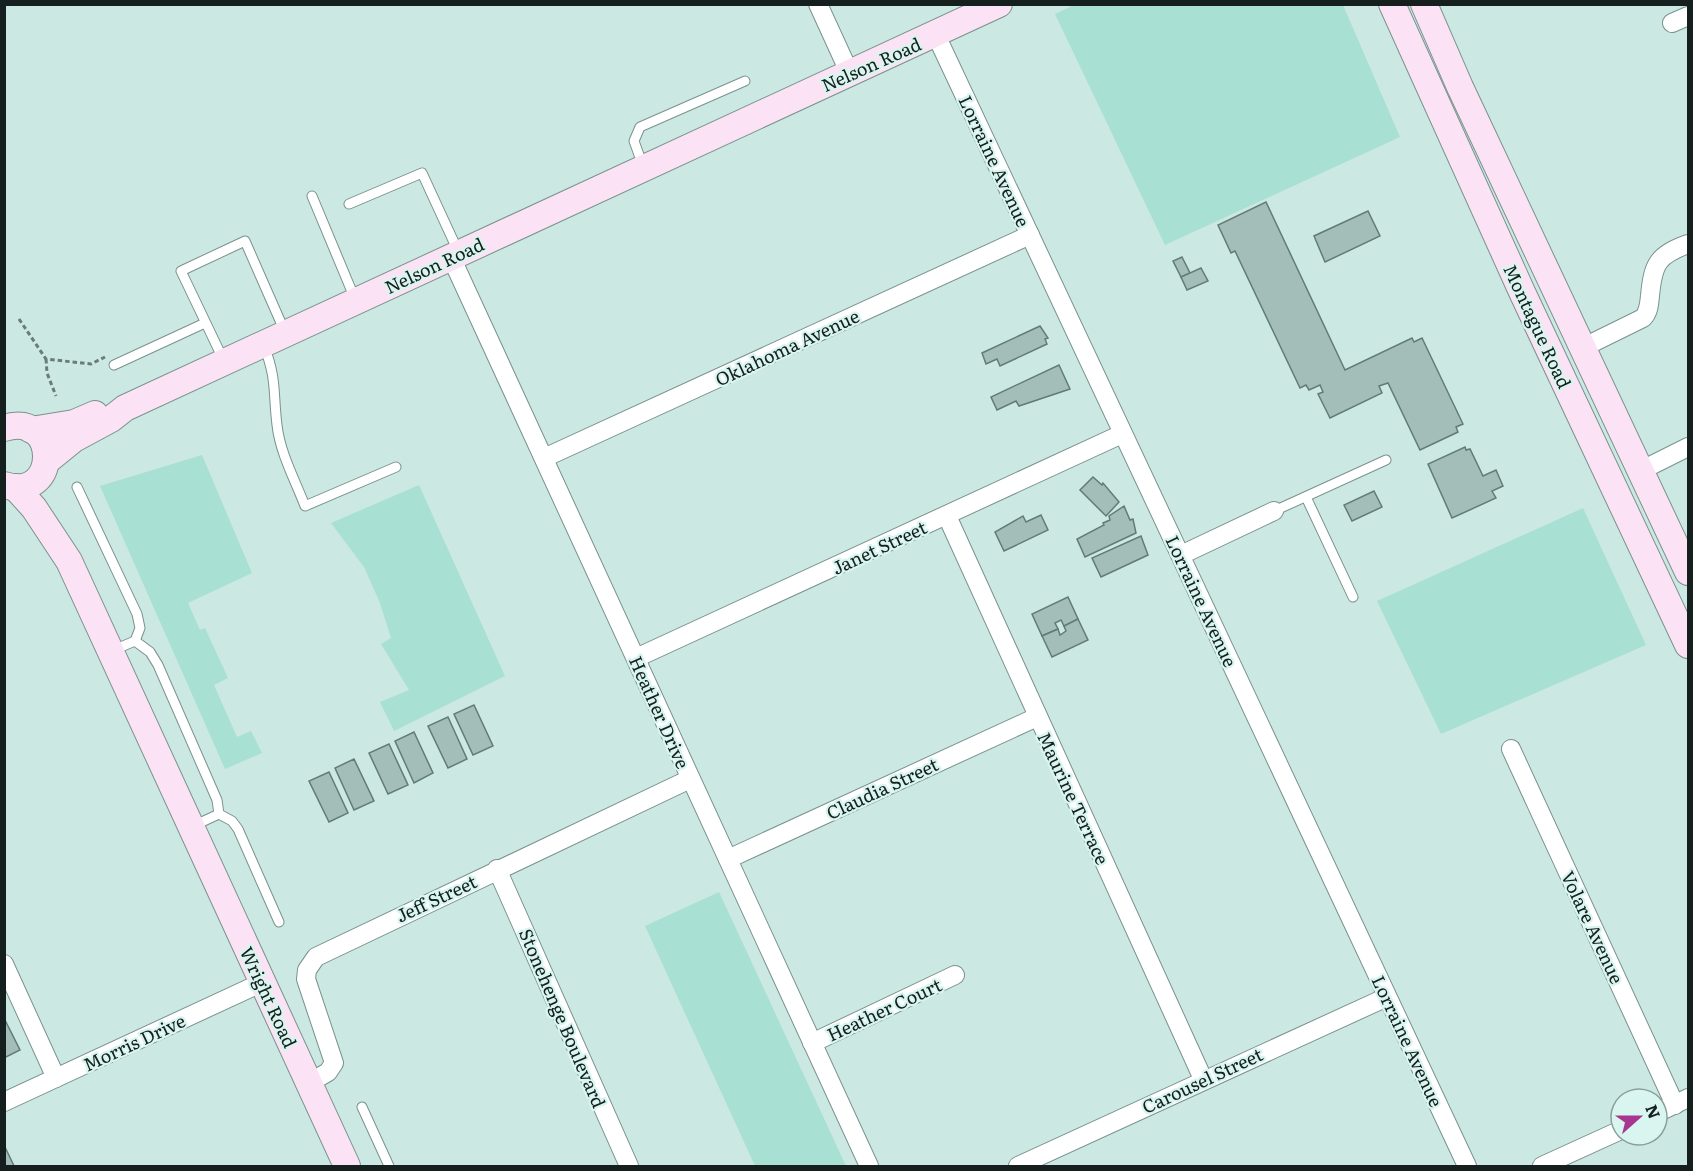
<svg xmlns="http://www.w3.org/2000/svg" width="1693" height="1171" font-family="Literata,serif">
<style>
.green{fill:#a8e0d4}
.building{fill:#a3beb8;stroke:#627b76;stroke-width:1.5}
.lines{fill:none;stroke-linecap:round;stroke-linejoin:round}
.service-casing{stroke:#79928d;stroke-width:11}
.minor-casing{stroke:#79928d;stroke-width:20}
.secondary-casing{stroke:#79928d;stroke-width:28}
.path{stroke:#697c78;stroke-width:3;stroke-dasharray:4.5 3;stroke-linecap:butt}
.service{stroke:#fff;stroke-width:9}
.minor{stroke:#fff;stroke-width:18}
.secondary{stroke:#fce2f5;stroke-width:26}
.labels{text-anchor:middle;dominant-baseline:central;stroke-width:4.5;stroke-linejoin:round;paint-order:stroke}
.street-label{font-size:18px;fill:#151f1d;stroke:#d9f5ef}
</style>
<rect width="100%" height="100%" fill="#cce8e2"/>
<g class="green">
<polygon points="1076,4 1343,5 1400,137 1165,245 1055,14"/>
<polygon points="202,455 252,573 188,603 200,630 205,628 228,678 214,685 237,737 251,731 262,753 225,769 100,486"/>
<polygon points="419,485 505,676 394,731 380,702 409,690 381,644 391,638 380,603 364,567 331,523"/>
<polygon points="1583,508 1646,645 1441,734 1377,601"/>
<polygon points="719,892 846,1166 755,1166 645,926"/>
</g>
<g class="building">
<polygon points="1266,202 1345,370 1412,338 1414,342 1422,338 1463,424 1456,427 1458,432 1420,450 1388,383 1379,386 1382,393 1330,418 1318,394 1323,392 1320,385 1309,390 1306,385 1300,388 1235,251 1231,253 1218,225"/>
<polygon points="1368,211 1380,236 1325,262 1314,236"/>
<polygon points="1182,257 1190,273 1181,277 1173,261"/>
<polygon points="1201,268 1208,281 1187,290 1181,277"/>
<polygon points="1040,326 1048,338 1045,339 1047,344 1000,366 997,359 986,364 982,353"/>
<polygon points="1059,365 1070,389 1019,406 1016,401 997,410 991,397"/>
<polygon points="1465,447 1466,450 1470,449 1483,476 1496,470 1503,486 1492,491 1496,498 1452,518 1428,464"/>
<polygon points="1093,477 1102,485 1103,483 1119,502 1106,516 1080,490"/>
<polygon points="1374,491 1382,507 1352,521 1344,505"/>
<polygon points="1124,506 1130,520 1133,519 1136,533 1085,557 1077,539 1104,525 1103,523 1110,520 1109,516"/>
<polygon points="1041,515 1048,530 1004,551 995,532 1023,516 1026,522"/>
<polygon points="1141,536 1148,555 1101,577 1092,558"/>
<polygon points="1068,597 1078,619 1064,626 1061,620 1055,623 1058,629 1042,636 1032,614"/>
<polygon points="1078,619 1088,640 1052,657 1042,636 1058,629 1060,635 1066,631 1064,626"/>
<polygon points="474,705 493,746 473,755 454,714"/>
<polygon points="448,717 467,759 448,768 428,726"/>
<polygon points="414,732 433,773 414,783 395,741"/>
<polygon points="389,744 408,785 388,794 369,753"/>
<polygon points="354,759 374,801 354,810 335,768"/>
<polygon points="329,772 348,813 329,822 309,781"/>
<polygon points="4,1018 20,1050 4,1058"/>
<polygon points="5,1147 14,1166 4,1166"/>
</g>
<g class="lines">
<defs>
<g id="service">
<polyline points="643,166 634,141 640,127 745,81"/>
<polyline points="312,196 355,299"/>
<polyline points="349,204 422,173 458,251"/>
<path d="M264 346C277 379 273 393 277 425 280 453 295 480 305 506L396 467"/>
<polyline points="224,361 181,271 245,241 285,332"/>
<polyline points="114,365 205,323"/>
<polyline points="77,487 137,614 140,628 135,641"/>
<polyline points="1306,497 1353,597"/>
<polyline points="1274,511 1386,460"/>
<polyline points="111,651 135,641 150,652 158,665 217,800 219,814 193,826"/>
<polyline points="219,814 232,821 238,829 279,922"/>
<polyline points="362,1107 389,1166"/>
</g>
<g id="minor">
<polyline points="818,4 850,74"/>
<polyline points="1672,23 1688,16"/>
<polyline points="936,35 1467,1166"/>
<polyline points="451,257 869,1166"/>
<path d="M1582 348 1643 318C1649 312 1649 304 1650 296 1653 263 1658 255 1688 244"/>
<polyline points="544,458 1030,235"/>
<polyline points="1640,471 1688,447"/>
<polyline points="947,516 1203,1079"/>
<polyline points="1181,555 1274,511"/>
<polyline points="636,658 1122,434"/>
<polyline points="1511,749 1675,1105"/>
<polyline points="728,859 1037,717"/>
<polyline points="497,869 629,1166"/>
<polyline points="4,964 56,1078"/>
<polyline points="812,1043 955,975"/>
<polyline points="309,1083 328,1072 334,1063 306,979 307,970 316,957 690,779"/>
<polyline points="4,1102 263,982"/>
<polyline points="1657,1113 1688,1098"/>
<polyline points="1018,1166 1387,997"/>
<polyline points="1542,1166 1621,1130"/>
</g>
<g id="secondary">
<polyline points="1392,4 1522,292 1688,645"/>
<polyline points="1424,4 1460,87 1688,572"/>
<path d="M4 428C60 410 60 503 4 485"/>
<polyline points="31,430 74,423 95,414"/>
<polyline points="47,461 74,439 111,419 125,408 999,4"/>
<polyline points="15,487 34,508 69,561 347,1166"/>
</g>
</defs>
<use href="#service" class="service-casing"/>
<use href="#minor" class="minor-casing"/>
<use href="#secondary" class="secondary-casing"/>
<g class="path">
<polyline points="19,319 46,359 91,364 105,357"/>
<polyline points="46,359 47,373 56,396"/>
</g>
<use href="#service" class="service"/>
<use href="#minor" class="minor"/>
<use href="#secondary" class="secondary"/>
</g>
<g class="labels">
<g class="street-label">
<text transform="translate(871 64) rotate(-24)">Nelson Road</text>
<text transform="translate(995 161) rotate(65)">Lorraine Avenue</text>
<text transform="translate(434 265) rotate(-25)">Nelson Road</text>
<text transform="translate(1538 326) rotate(65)">Montague Road</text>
<text transform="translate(787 347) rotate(-25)">Oklahoma Avenue</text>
<text transform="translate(879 547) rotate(-25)">Janet Street</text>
<text transform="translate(1202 601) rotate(65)">Lorraine Avenue</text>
<text transform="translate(660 712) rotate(66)">Heather Drive</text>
<text transform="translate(882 788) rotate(-25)">Claudia Street</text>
<text transform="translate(1074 798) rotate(65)">Maurine Terrace</text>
<text transform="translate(436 898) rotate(-25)">Jeff Street</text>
<text transform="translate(1593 927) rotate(65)">Volare Avenue</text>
<text transform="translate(269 997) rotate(65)">Wright Road</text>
<text transform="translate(884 1009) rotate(-25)">Heather Court</text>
<text transform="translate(563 1018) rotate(67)">Stonehenge Boulevard</text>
<text transform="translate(1408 1041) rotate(65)">Lorraine Avenue</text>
<text transform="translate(134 1042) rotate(-25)">Morris Drive</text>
<text transform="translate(1202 1080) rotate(-25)">Carousel Street</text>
</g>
</g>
<rect width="1693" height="1171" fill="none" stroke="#151f1d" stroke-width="12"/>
<g transform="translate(1639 1117) rotate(69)"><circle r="28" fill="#d9f5ef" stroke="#8b9f9b" stroke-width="1.5"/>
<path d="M0-4.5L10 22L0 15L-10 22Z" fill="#a83691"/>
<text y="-9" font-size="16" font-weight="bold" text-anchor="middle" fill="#151f1d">N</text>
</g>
</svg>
